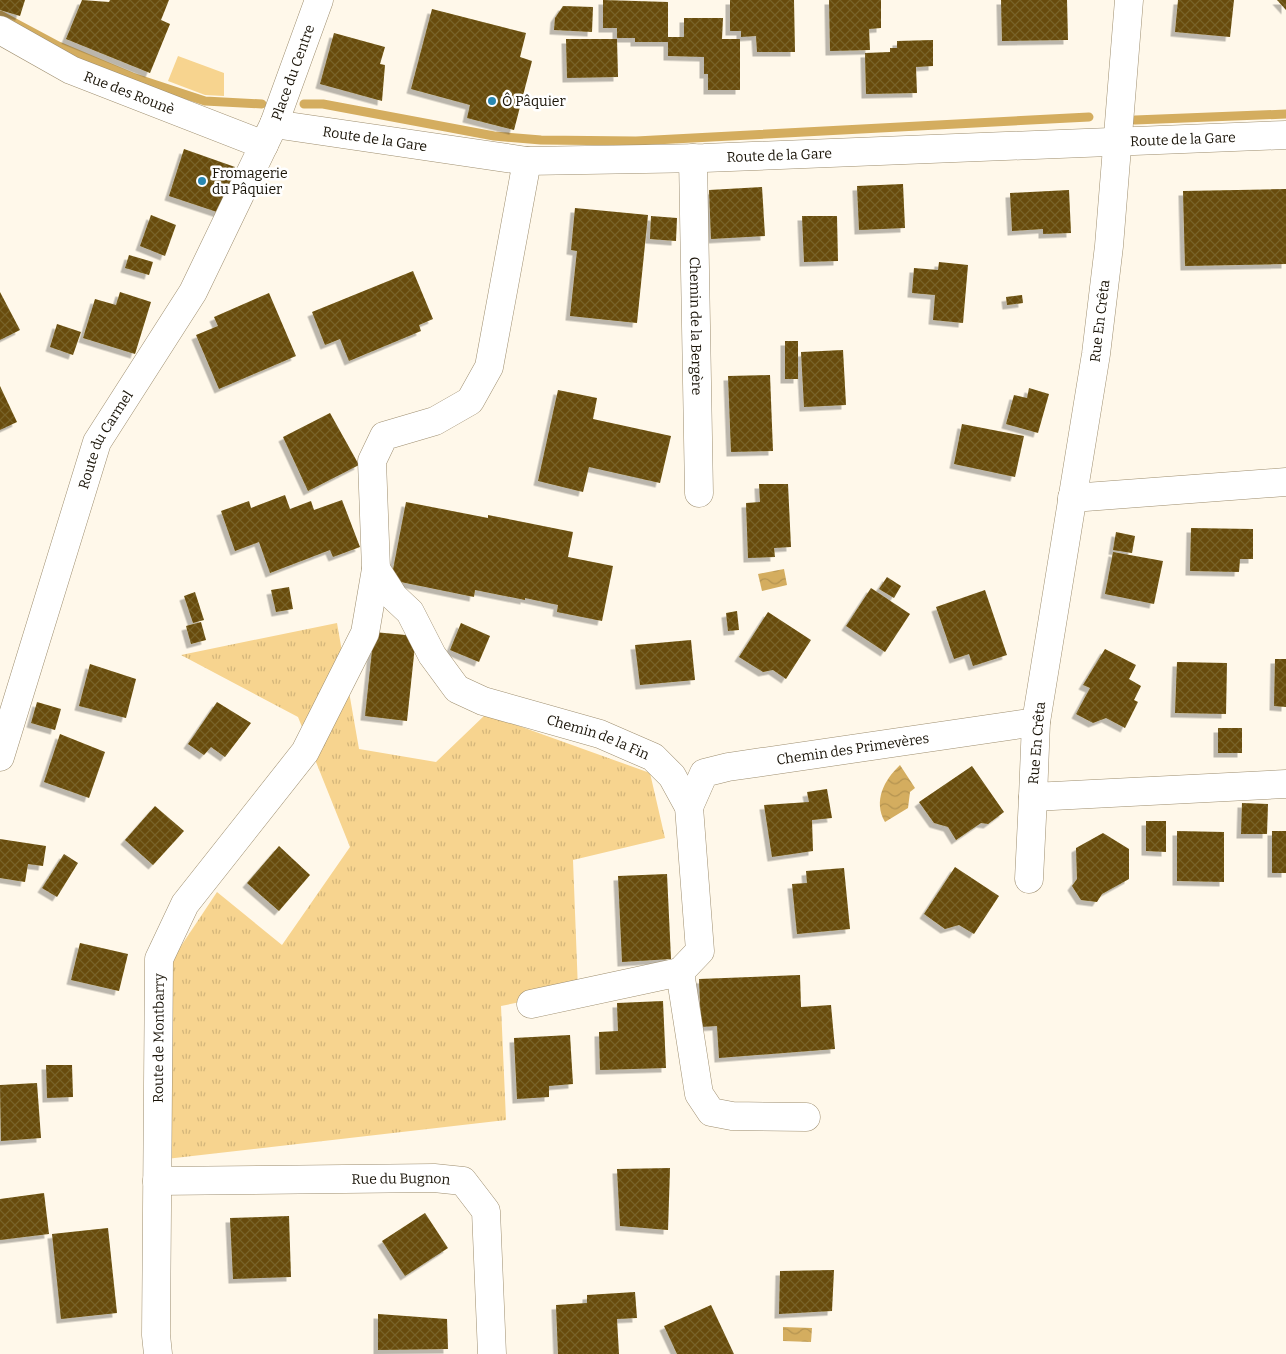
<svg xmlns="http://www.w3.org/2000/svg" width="1286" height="1354" font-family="Bitter,serif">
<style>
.grass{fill:url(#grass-tufts)}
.green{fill:#f7d48f}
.water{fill:url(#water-waves)}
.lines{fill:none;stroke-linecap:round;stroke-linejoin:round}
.stream{stroke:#d4ad5f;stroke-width:9}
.building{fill:url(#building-cross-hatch);filter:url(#shadow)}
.minor-casing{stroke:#9e8e6f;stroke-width:29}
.minor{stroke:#fff;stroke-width:28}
.poi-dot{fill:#2988b3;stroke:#fff;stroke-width:2}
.labels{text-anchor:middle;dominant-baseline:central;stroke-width:5;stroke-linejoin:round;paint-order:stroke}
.street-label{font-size:14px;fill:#191307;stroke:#fff}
.poi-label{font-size:14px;fill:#191307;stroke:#fff;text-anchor:start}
</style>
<defs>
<pattern id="grass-tufts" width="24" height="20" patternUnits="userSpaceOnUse" patternTransform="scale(1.25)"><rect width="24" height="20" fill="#f7d48f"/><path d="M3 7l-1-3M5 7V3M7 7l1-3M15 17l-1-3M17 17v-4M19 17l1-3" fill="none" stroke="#d3b57a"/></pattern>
<pattern id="water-waves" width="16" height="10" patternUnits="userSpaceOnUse" patternTransform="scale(1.25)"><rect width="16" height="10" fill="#d4ad5f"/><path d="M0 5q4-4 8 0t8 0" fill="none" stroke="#b59451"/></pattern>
<pattern id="building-cross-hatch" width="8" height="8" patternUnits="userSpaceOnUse" patternTransform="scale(1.25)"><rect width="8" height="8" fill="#684c08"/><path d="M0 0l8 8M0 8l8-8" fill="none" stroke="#78622b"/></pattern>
<filter id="shadow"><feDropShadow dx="-4.5" dy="4.5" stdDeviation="0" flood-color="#0004"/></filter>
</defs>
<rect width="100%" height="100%" fill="#fff8ea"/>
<polygon class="grass" points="337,623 359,749 436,762 486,714 650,773 665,838 573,860 578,990 501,1006 506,1120 166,1159 171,961 217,892 282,945 350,847 298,717 181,655"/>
<polygon class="green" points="178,56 224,73 224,96 205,95 168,81"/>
<g class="water">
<polygon points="784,569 787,585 762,591 758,574"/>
<path d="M900 765 915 788 910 792 908 808 885 822C873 801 884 780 900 765Z"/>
<polygon points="783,1327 812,1328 811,1342 783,1341"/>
</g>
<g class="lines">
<g class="stream">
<polyline points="0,15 58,46 132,77 205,101 262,104"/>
<polyline points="304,104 323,104 494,136 541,140 636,141 1089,117"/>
<polyline points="1135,120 1286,114"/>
</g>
</g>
<g class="building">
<polygon points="0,0 25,0 20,16 0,10"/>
<polygon points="82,0 109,2 110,0 169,0 161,20 170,24 150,73 66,39"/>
<polygon points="603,0 668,2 668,37 684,37 684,18 723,18 722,39 740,39 740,90 708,90 708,74 704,74 704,57 668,56 668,42 635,42 635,38 617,38 617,28 603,28"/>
<polygon points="730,0 794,0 795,52 757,52 756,36 741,37 741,31 730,31"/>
<polygon points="829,0 881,0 881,28 869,29 870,50 830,51"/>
<polygon points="1001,0 1067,0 1068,40 1002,41"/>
<polygon points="1178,0 1234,0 1230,37 1175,32"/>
<polygon points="1277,0 1286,0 1286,10"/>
<polygon points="563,6 593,7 592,32 554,30 555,18"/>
<polygon points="432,9 526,33 520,57 532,61 514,130 467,118 470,105 411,89"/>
<polygon points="334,33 385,47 380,64 385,65 382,101 320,84"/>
<polygon points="566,39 617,39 618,77 567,78"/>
<polygon points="933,40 933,66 916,67 917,93 866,94 865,53 890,52 890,48 897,48 897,41"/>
<polygon points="184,149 235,167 220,213 169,196"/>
<polygon points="903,184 905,228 859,230 857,186"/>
<polygon points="762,187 765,236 711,239 709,190"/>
<polygon points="1286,189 1286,264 1185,266 1183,191"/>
<polygon points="1069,190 1071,233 1043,234 1043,229 1012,231 1010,193"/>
<polygon points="575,208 648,215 637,323 570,316 577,251 571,250"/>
<polygon points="151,215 176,225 165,256 140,246"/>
<polygon points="651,216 677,218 676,241 650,239"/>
<polygon points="802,216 837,216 838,261 804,262"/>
<polygon points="129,255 153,262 149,275 125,268"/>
<polygon points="939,262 968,265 963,323 933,320 935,295 912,293 914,268 938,270"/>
<polygon points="413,271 433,319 419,325 421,331 349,361 340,339 325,345 312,312"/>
<polygon points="0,292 20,330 0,340"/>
<polygon points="120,292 151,302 135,354 83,338 95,299 116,305"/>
<polygon points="269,293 296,356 219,389 196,335 218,326 214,317"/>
<polygon points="1022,295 1023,303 1007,305 1006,297"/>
<polygon points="57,324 81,332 73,355 50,347"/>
<rect x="785" y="341" width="13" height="38"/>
<polygon points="843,350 846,405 804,407 801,352"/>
<polygon points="770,375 773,451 731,452 728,376"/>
<polygon points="0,386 17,422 0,430"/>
<polygon points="1029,388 1049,394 1038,433 1006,424 1014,395 1027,398"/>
<polygon points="558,390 597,398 593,419 671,436 660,483 589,467 583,492 538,481"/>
<polygon points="330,413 359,465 308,491 283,437"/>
<polygon points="962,424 1024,436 1015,477 954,464"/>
<polygon points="759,484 788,484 791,547 774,548 775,557 748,558 746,503 760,502"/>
<polygon points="285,495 290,509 311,501 314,510 342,500 360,547 333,557 330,550 270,573 259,542 235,551 221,511 249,501 251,508"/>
<polygon points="406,502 488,518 488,515 573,532 568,557 613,566 602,621 557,612 558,605 525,598 525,600 475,590 474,597 391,580"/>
<polygon points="1191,528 1253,529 1253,559 1240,559 1239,572 1190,571"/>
<polygon points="1116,532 1135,536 1132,553 1113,550"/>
<polygon points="1113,552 1163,561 1154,604 1105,594"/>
<polygon points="887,577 901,586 894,598 879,589"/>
<polygon points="289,587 293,609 276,612 271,590"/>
<polygon points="871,588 910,614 885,652 846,626"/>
<polygon points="985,590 1007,655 973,666 969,654 954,659 936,607"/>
<polygon points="195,592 204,620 193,623 184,596"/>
<polygon points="737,611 739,630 728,631 726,613"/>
<polygon points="768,612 811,640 786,679 773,670 763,672 739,657"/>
<polygon points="201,622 206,640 191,644 186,626"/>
<polygon points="461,623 490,636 479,662 450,650"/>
<polygon points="374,632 416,636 407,721 365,716"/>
<polygon points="691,640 695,680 640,685 635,645"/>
<polygon points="1105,649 1136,665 1129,679 1141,686 1134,700 1138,702 1125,728 1106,718 1093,723 1076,714 1090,688 1083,685"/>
<polygon points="1275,659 1286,659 1286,707 1274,706"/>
<polygon points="1177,662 1227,663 1226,714 1175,713"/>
<polygon points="90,664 136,679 126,718 79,706"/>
<polygon points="37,702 61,709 55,730 31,723"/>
<polygon points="217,702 251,723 225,757 211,747 204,755 188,744"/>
<rect x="1218" y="728" width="24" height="25"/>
<polygon points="60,734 105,752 89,798 44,782"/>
<polygon points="972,766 1004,812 988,824 981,823 956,840 948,827 934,823 919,802"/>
<polygon points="827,789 832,818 812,820 813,851 772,857 764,805 809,802 807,792"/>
<polygon points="1242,803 1268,804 1267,834 1241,834"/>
<polygon points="155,806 184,831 153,865 125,840"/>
<polygon points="1146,821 1166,821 1166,852 1146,851"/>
<polygon points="1177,831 1224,832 1224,882 1177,881"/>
<rect x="1272" y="831" width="14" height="42"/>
<polygon points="1103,833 1129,849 1129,879 1102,894 1097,902 1081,900 1072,886 1077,879 1076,848"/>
<polygon points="0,839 46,846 43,866 28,864 25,882 0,878"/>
<polygon points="279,846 310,875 279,911 247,883"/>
<polygon points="64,854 78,863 57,897 42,888"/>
<polygon points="955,867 999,896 974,934 959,925 945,929 924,914"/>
<polygon points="844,868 850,929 797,934 792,884 807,883 806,871"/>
<polygon points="667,874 671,959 622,962 618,876"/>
<polygon points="80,943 128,954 119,991 71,980"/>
<polygon points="800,975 801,1007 831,1005 835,1049 719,1058 717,1026 701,1027 699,979"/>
<polygon points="663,1001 666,1068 600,1070 599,1032 618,1031 617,1003"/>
<polygon points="570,1035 573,1084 549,1086 549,1097 517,1099 514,1038"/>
<polygon points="46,1065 72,1065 73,1097 47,1098"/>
<polygon points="37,1083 41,1138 1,1141 0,1085"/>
<polygon points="670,1168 668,1230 620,1226 617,1169"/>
<polygon points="44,1193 49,1234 0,1240 0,1199"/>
<polygon points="425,1213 448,1248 405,1276 382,1241"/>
<polygon points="289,1216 291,1277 233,1279 230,1218"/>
<polygon points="108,1228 117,1313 61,1319 52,1234"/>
<polygon points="834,1270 832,1311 779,1314 780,1271"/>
<polygon points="635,1292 637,1318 617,1319 619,1354 558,1354 556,1305 587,1303 587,1295"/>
<polygon points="711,1305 734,1354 677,1354 664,1326"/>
<polygon points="378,1314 447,1319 448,1349 378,1350"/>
</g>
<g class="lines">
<defs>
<g id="minor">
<polyline points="1129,0 1109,246 1096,354 1036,722 1033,797 1286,784"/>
<path id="s1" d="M0 30 71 70 264 145"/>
<path id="s2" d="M274 124 527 161 704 158 1286 135"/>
<path id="s3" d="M693 158 699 493"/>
<polyline points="1072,498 1286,482"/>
<path id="s4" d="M376 569 394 597 410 612 432 655 457 689 483 701 600 734 653 757 672 776 689 807 700 951 680 972 699 1094 711 1112 732 1116 806 1117"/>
<path id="s5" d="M0 757 97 442 193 292 274 124 319 0"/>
<path id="s6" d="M689 807 704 773 728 767 1036 722"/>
<polyline points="1029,879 1033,797"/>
<polyline points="531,1004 680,972"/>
<path id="s7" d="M157 1181 434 1178 463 1181 486 1211 492 1354"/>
<path id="s8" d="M158 1354 156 1335 159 959 185 904 305 752 365 633 376 569 372 461 384 436 435 421 470 401 489 367 527 161"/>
</g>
</defs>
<use href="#minor" class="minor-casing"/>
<use href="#minor" class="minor"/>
</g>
<g class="poi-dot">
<circle cx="492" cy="101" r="5"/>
<circle cx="202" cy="181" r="5"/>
</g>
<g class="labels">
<g class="street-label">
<text stroke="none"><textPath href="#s5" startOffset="749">Place du Centre</textPath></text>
<text stroke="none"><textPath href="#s1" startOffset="144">Rue des Rounè</textPath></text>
<text stroke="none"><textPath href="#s2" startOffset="102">Route de la Gare</textPath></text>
<text stroke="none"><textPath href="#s2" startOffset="912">Route de la Gare</textPath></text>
<text stroke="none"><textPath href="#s2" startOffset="508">Route de la Gare</textPath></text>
<text transform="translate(1100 321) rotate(-83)">Rue En Crêta</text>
<text stroke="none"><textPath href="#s3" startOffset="168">Chemin de la Bergère</textPath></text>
<text stroke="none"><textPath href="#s5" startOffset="335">Route du Carmel</textPath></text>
<text stroke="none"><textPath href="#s4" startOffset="295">Chemin de la Fin</textPath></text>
<text transform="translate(1037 743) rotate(-85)">Rue En Crêta</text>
<text stroke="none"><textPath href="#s6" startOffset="188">Chemin des Primevères</textPath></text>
<text stroke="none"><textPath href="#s8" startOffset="316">Route de Montbarry</textPath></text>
<text stroke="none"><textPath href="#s7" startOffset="244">Rue du Bugnon</textPath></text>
</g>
<g class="poi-label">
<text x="502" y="101">Ô Pâquier</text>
<text x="212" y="173">Fromagerie<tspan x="212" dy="16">du Pâquier</tspan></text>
</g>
</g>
</svg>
